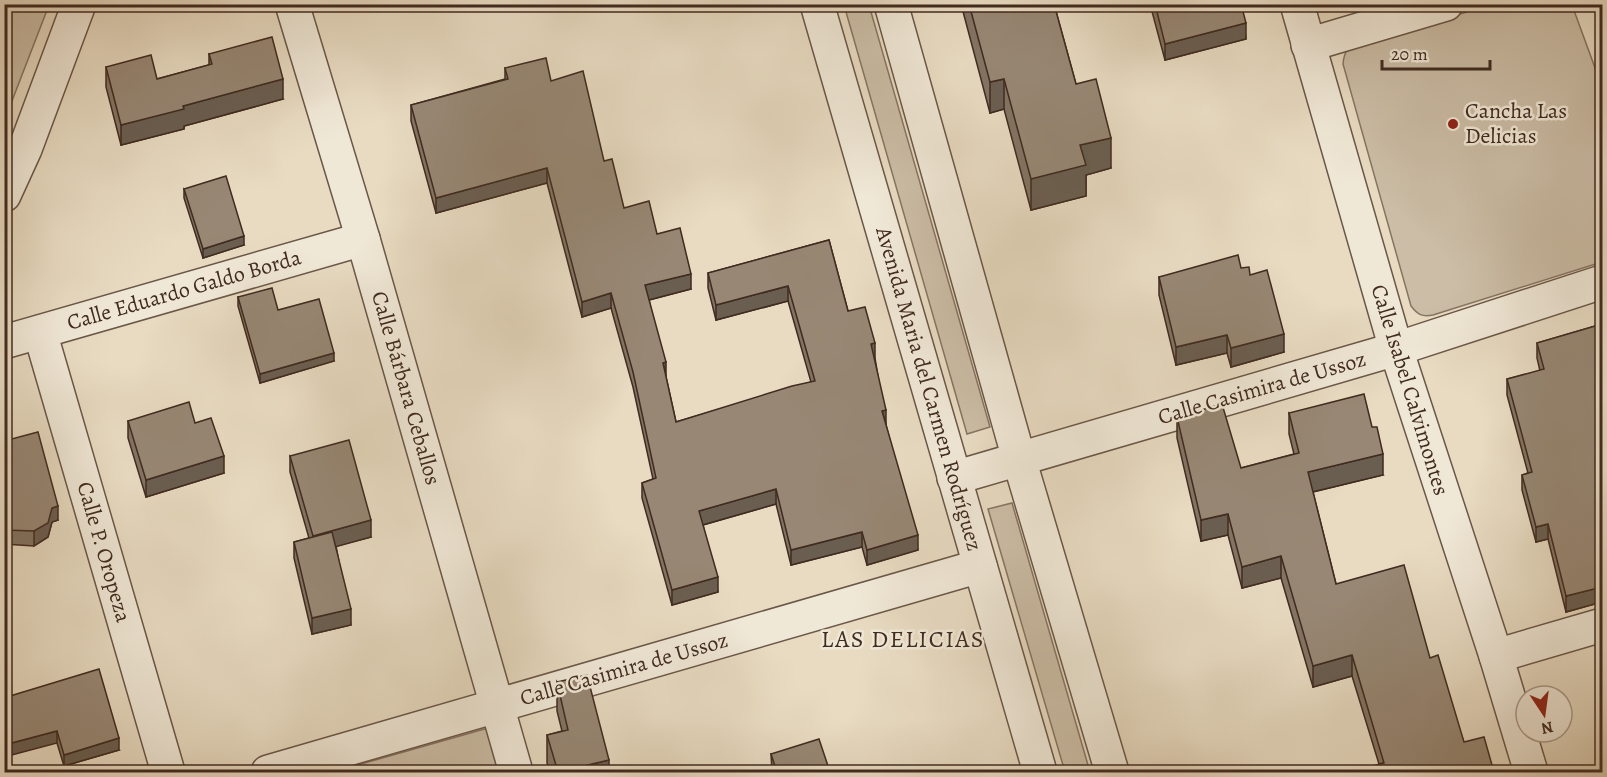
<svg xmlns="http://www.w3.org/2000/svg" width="1607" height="777" font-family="Alegreya,serif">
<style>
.green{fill:#cbbda6;stroke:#867463;stroke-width:1.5}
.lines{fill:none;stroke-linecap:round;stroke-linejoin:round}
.minor-casing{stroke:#6a5748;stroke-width:36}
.tertiary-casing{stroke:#6a5748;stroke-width:36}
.minor{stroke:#f0e8d7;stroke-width:33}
.tertiary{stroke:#f0e8d7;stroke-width:33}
.wall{fill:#827464;stroke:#402b20;stroke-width:1.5}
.shaded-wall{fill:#6a5e51;stroke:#402b20;stroke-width:1.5}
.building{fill:#978774;stroke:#402b20;stroke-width:1.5}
.poi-dot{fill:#8f2418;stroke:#f0e8d7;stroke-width:2}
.labels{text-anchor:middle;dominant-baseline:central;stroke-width:5;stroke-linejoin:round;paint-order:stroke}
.poi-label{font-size:22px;fill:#402b20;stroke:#f0e8d7;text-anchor:start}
.street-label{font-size:22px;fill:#402b20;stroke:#f0e8d7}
.neighbourhood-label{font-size:24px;letter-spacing:1.5px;fill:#402b20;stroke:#f0e8d7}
</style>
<rect width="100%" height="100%" fill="#e8dbc2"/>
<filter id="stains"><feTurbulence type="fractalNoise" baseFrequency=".00333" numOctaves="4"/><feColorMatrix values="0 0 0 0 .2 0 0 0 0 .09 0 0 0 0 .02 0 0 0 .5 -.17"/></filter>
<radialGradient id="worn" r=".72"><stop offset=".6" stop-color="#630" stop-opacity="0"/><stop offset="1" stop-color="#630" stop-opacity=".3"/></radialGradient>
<g class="green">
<polygon points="5,4 49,5 5,119 4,5"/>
<polygon points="844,5 869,5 990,427 967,434"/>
<path d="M1492 5H1572L1602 87V262L1433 315C1422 317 1418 315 1411 306L1343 64C1344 51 1348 47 1360 42Z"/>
<polygon points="1012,503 1090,772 1065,772 988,509"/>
<polygon points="488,728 501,772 333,772"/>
</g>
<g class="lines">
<defs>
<g id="minor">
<polyline points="292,4 363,239 516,772"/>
<polyline points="1297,4 1396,349 1496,656 1531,772"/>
<polyline points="1308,45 1446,4"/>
<polyline points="4,195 25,149 79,4"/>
<polyline points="40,332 168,772"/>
<polyline points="4,342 363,239"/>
<polyline points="954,478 1396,349 1602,282"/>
<polyline points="1496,656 1602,625"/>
<polyline points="268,772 980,566"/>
</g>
<g id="tertiary">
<polyline points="817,4 1040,772"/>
<polyline points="891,4 1019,459 1112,772"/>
</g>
</defs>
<use href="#minor" class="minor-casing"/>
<use href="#tertiary" class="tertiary-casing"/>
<use href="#minor" class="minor"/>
<use href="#tertiary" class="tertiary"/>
</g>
<g class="wall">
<polygon points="961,4 1054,4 1076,84 1111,168 1086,175 1086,196 1031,210 1004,109 990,113"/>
<polygon points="1150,4 1241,4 1246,39 1165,60"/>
<polygon points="209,54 283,99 184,126 184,129 121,145 106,87 106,67 157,79 209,65"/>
<polygon points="505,68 551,81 604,161 624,208 657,234 691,289 649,300 676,422 811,382 788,301 716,320 708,288 708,273 829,240 848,311 875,358 886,425 918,550 867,565 862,547 791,565 776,504 703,525 718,592 672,605 642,498 642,483 653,479 633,387 611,308 582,317 547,183 436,213 411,121 411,105 505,79"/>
<polygon points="184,189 244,245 203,258 184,198"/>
<polygon points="1241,268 1250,275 1284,352 1231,367 1227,353 1176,365 1159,295 1159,277"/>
<polygon points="238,297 278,310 334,361 260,383 238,306"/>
<polygon points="1602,324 1602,602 1566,612 1548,539 1536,542 1522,490 1522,475 1528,473 1507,395 1507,379 1540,371 1537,358 1537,343"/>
<polygon points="1289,413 1383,475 1313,492 1336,584 1430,658 1464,742 1379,764 1352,676 1313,687 1281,578 1242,588 1228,535 1201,541 1177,438 1177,417 1241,468 1294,454 1289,434"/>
<polygon points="128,421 195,423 224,473 146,497 128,438"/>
<polygon points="4,441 58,520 52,522 48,537 34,546 4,544"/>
<polygon points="290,456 371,537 336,546 351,625 312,634 294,558 294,542 309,538 290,472"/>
<polygon points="557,682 609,772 550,772 547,763 547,735 562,731 557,711"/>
<polygon points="10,696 119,750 64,766 57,743"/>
<polygon points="771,754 830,772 772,772"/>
</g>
<g class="shaded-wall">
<polygon points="360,4 377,4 360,9"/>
<polygon points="1246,23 1246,39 1165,60 1165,44"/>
<polygon points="283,79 283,99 184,126 184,129 121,145 121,125 183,106"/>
<polygon points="1004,79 1004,109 990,113 990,82"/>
<polygon points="1111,138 1111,168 1086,175 1086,196 1031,210 1031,179 1080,145"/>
<polygon points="547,168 547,183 436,213 436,198"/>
<polygon points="244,236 244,245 203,258 203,249"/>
<polygon points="691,274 691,289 645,301 645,285"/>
<polygon points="788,286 788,301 716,320 716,305"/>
<polygon points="611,293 611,308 582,317 582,302"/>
<polygon points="1284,334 1284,352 1231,367 1231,348"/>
<polygon points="1227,335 1227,353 1176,365 1176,347"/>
<polygon points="875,343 875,358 871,359 871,344"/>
<polygon points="334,353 334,361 260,383 260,374"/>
<polygon points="666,362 666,377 663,363"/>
<polygon points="886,410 886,425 882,411"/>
<polygon points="1383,454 1383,475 1308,493 1308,472"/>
<polygon points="224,456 224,473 146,497 146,480"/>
<polygon points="776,489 776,504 699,526 699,511"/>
<polygon points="58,506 58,520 52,522 48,537 34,546 34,531 52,508"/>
<polygon points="1228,514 1228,535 1201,541 1201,520"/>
<polygon points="371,520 371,537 313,553 313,536"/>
<polygon points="1548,524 1548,539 1536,542 1536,527"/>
<polygon points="862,532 862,547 791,565 791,550"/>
<polygon points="918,535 918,550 867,565 867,550"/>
<polygon points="1281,556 1281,578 1242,588 1242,567"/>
<polygon points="718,577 718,592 672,605 672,590"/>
<polygon points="1602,587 1602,602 1566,612 1566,596"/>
<polygon points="351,609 351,625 312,634 312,618"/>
<polygon points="1352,655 1352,676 1313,687 1313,666"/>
<polygon points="57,731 57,743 4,757 4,745"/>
<polygon points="119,738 119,750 64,766 64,755"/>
<polygon points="609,760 609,772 559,772"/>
</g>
<g class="building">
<polygon points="969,4 1054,4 1076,84 1096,79 1111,138 1080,145 1086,165 1031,179 1004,79 990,82"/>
<polygon points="1155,4 1241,4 1246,23 1165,44"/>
<polygon points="272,37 283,79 183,106 184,109 121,125 106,67 151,55 157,79 212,64 209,54"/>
<polygon points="546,58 551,81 583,71 604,161 612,159 624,208 649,201 657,234 680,228 691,274 645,285 666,362 663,363 676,422 792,386 815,381 788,286 716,305 708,273 829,240 848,311 865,307 875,343 871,344 886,410 882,411 918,535 867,550 862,532 791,550 776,489 699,511 718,577 672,590 642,483 656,478 633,372 611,293 582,302 547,168 436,198 411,105 508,79 505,68"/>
<polygon points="226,176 244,236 203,249 184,189"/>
<polygon points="1238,255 1241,268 1249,267 1250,275 1267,270 1284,334 1231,348 1227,335 1176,347 1159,277"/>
<polygon points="272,288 278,310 319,299 334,353 260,374 238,297"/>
<polygon points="1602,324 1602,587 1566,596 1548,524 1536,527 1522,475 1532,472 1507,379 1544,369 1537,343"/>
<polygon points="1364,394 1372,427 1377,427 1383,454 1308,472 1336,584 1404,565 1430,658 1438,655 1464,742 1484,737 1494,772 1349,772 1384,763 1352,655 1313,666 1281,556 1242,567 1228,514 1201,520 1177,417 1222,404 1241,468 1299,453 1289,413"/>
<polygon points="189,402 195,423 211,418 224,456 146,480 128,421"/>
<polygon points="38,432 58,506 52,508 48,523 34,531 4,530 4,441"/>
<polygon points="349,440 371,520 313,536 290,456"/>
<polygon points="332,532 351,609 312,618 294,542"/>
<polygon points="99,669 119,738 64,755 57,731 4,745 4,694 9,693 10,696"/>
<polygon points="587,675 609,760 558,772 547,735 568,730 557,682"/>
<polygon points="819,739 830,772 777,772 771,754"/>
</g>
<circle class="poi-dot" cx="1453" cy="124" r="6"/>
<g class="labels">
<g class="poi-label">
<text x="1465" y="111">Cancha Las<tspan x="1465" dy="25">Delicias</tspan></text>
</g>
<g class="street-label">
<text transform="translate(184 290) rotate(-16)">Calle Eduardo Galdo Borda</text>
<text transform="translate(406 388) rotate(74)">Calle Bárbara Ceballos</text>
<text transform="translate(1262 388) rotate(-16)">Calle Casimira de Ussoz</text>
<text transform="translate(929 389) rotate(74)">Avenida Maria del Carmen Rodríguez</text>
<text transform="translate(1410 390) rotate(73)">Calle Isabel Calvimontes</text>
<text transform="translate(104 552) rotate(74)">Calle P. Oropeza</text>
<text transform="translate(624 669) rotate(-16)">Calle Casimira de Ussoz</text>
</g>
<g class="neighbourhood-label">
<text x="903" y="639">LAS DELICIAS</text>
</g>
</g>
<rect width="1607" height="777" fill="none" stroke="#e8dbc2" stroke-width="24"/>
<rect x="6" y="6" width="1595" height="765" fill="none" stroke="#402b20" stroke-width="3"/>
<rect x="12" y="12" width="1583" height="753" fill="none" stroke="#402b20" stroke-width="1.5"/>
<g transform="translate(1544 714) rotate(167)"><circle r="28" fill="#f0e8d7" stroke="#aa9c8e" stroke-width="1.5"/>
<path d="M0-4.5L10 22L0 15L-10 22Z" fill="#8f2418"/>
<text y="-9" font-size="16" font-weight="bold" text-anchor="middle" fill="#402b20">N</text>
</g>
<path d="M1382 60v9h108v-9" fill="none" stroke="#402b20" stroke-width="3"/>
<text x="1391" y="60" font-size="18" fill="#402b20" stroke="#f0e8d7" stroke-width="4.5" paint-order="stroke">20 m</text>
<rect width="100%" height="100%" filter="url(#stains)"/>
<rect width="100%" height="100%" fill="url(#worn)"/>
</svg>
